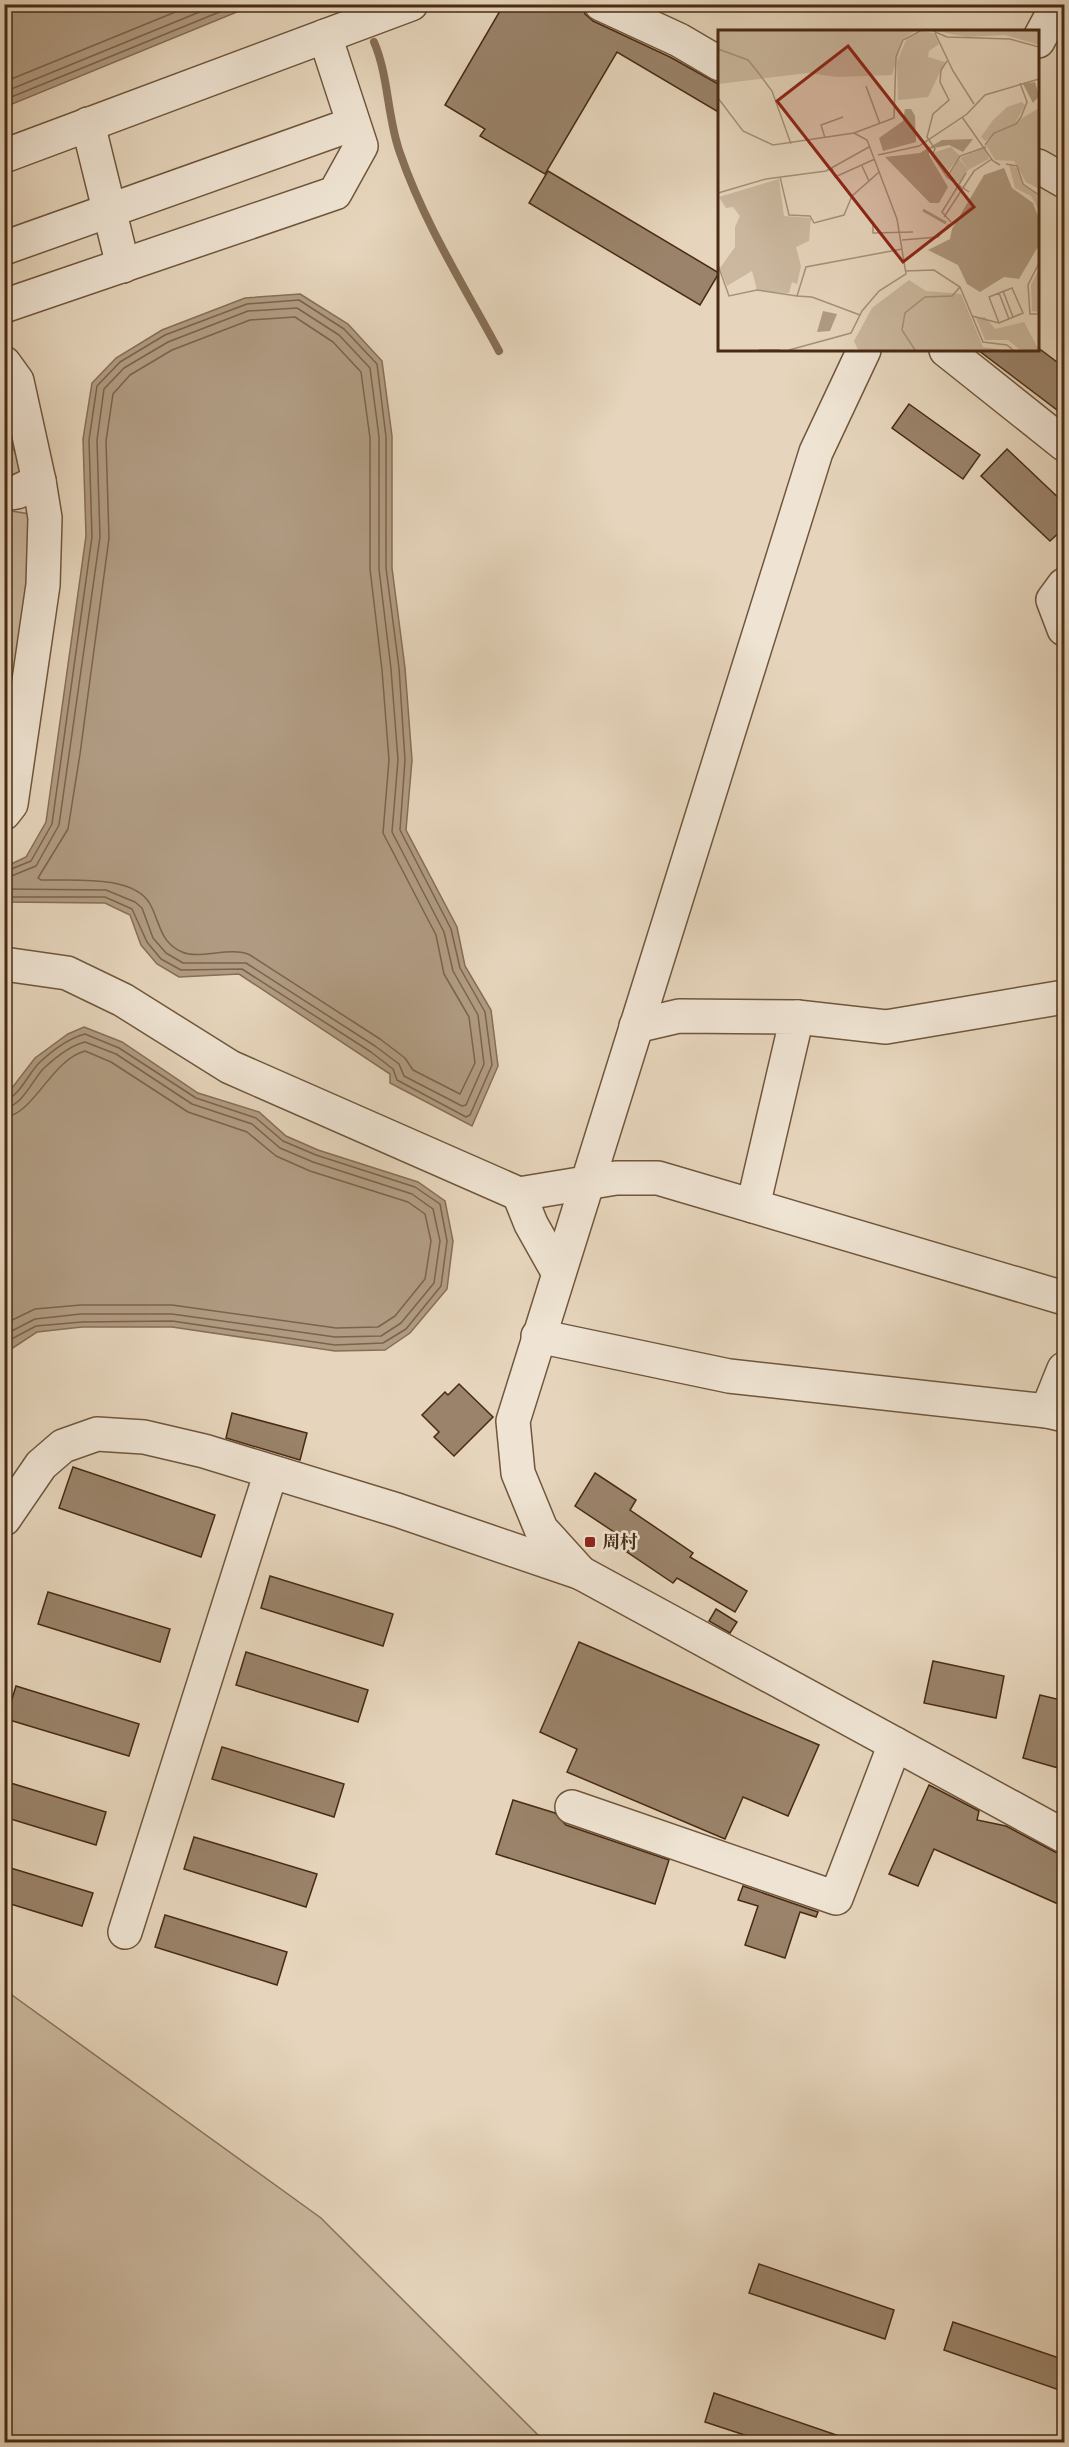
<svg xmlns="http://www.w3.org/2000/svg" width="1069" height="2447" font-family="Alegreya,'Noto Serif SC',serif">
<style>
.green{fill:#cbb89f;stroke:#8a7258;stroke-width:1.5}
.water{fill:#b09b82;stroke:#866e55;stroke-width:1.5}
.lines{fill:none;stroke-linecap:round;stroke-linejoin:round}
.shore{stroke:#7c634a;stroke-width:1.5}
.stream{stroke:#866e55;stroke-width:8}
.building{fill:#9a836a;stroke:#482b12;stroke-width:1.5}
.minor-casing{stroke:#70563c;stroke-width:36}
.minor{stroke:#efe4d3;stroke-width:33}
.poi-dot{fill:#8f2418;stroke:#efe4d3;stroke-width:2}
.labels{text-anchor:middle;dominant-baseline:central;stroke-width:5;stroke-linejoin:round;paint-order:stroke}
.poi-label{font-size:18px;font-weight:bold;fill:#482b12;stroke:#efe4d3;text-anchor:start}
.inset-river{fill:none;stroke:#b09b82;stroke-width:3}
.inset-road{fill:none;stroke:#a79178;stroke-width:1.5}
.view{fill:#8f2418;fill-opacity:0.15;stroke:#8f2418;stroke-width:3}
.inset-edge{fill:none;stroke:#482b12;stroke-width:3}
</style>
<rect width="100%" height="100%" fill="#e6d5bc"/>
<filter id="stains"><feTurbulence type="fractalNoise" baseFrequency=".00333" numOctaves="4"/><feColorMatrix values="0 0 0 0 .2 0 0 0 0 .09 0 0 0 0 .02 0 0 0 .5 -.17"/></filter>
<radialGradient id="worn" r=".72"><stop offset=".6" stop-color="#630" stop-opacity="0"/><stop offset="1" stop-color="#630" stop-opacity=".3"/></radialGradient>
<g class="green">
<polygon points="4,429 23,470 5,478 4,478"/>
<polygon points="5,510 36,515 5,794"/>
<polygon points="5,1990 321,2218 545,2442 5,2442"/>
</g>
<g class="water">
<polygon points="5,4 254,4 254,5 5,107"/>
<polygon points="300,294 348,324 382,361 392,436 392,568 405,668 412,760 406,830 457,927 465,966 491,1010 498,1066 472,1126 390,1083 390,1074 239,974 179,977 157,964 141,945 130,915 105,903 5,902 5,867 26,857 46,822 86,536 83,439 92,383 116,358 162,330 245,298"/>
<polygon points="84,1027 122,1042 198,1093 259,1112 286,1136 318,1150 418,1182 445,1201 453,1241 447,1289 410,1333 385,1350 335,1351 172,1327 82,1327 37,1332 5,1353 5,1097 35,1058 68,1034"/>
</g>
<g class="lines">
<g class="shore">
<polyline points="4,82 195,4"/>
<polyline points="4,92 219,4"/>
<polyline points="4,100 239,4"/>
<path d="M295 317 333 342 361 372 370 438V569L382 670 389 760 383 833 436 935 444 974 469 1017 475 1063 460 1094 413 1070 405 1058 380 1039 250 955C230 946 200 960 182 952 160 943 160 922 150 904 133 874 70 881 41 880L38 878 68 829 80 754 109 538 106 441 113 394 130 375 172 350 250 320Z"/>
<polyline points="4,872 31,861 52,824 92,537 89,440 97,386 120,362 165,335 247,304 299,300 344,329 377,364 386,437 386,568 399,668 405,760 400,830 451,929 460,968 485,1012 492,1065 470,1115 466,1117 397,1080 393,1069 371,1052 242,969 181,970 161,959 147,942 132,909 105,897 4,897"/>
<polyline points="4,879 36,866 59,825 100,537 97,440 104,389 124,368 168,342 248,311 297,308 339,335 370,368 379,437 379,569 391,669 398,760 392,832 444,932 453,971 478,1015 484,1064 466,1105 462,1106 404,1076 399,1064 375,1046 246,963 183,963 166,953 153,938 142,908 135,902 106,890 4,889"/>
<path d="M4 1100C19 1098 29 1072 40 1062 52 1051 69 1038 85 1034L119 1048 196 1098 256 1118 283 1141 316 1155 415 1187 440 1204 447 1241 441 1286 406 1329 383 1343 335 1345 172 1321 82 1322 36 1326 4 1343"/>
<path d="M4 1108C23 1106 32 1080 44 1068 55 1058 71 1045 85 1042L116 1054 192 1104 252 1124 280 1148 313 1162 412 1194 433 1209 440 1241 434 1283 401 1323 381 1336 335 1337 172 1314H81L35 1319 4 1335"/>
<path d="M4 1117C33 1116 51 1060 85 1051L111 1062 188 1112 247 1132 276 1156 310 1171 408 1202 425 1214 431 1241 425 1279 395 1316 378 1327 336 1328 172 1305H81L35 1309 4 1324"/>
</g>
<path class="stream" d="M374 42C389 77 387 117 400 153 424 223 464 286 499 351"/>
</g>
<g class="building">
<polygon points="504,4 582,4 585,14 593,21 670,57 720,85 720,113 617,52 545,174 480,136 485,129 445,105"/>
<polygon points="548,171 719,273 700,305 529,203"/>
<polygon points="978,350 1041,350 1065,368 1065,416"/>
<polygon points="909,404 980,455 963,479 892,428"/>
<polygon points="1007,449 1065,504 1065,527 1050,541 981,476"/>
<polygon points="459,1384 493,1417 454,1456 434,1437 439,1432 422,1415 445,1392 448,1395"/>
<polygon points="232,1413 307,1433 300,1460 226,1438"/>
<polygon points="73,1467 215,1515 201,1557 59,1508"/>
<polygon points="595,1473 636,1500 630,1510 693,1553 690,1557 747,1591 735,1612 677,1578 673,1583 627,1552 632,1544 575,1506"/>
<polygon points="270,1576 393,1614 383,1646 261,1608"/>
<polygon points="48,1592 170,1629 160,1662 38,1624"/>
<polygon points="716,1609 737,1622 730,1633 709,1621"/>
<polygon points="579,1642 819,1745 788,1816 743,1797 725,1839 567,1772 577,1749 540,1732"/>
<polygon points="246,1652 368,1690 358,1722 236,1685"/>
<polygon points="933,1661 1004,1676 996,1718 924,1703"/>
<polygon points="16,1686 139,1724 129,1756 6,1719"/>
<polygon points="1040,1695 1065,1701 1065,1770 1023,1758"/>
<polygon points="222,1747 344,1784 334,1817 212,1779"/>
<polygon points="4,1781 106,1812 96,1845 4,1817"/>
<polygon points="929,1785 979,1811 977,1820 1006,1826 1055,1852 1065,1855 1065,1907 934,1849 918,1886 889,1874"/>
<polygon points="513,1800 555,1813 566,1825 669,1860 655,1904 496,1854"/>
<polygon points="194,1837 317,1874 306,1907 184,1869"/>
<polygon points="4,1866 93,1893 82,1926 4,1902"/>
<polygon points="743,1886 818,1912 816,1917 800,1912 785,1958 745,1945 758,1906 738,1900"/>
<polygon points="165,1915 287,1952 277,1985 155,1947"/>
<polygon points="759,2264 894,2310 885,2339 749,2293"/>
<polygon points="953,2322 1065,2360 1065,2392 944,2350"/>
<polygon points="714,2393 848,2439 847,2442 766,2442 705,2422"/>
</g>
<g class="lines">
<defs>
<g id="minor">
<polyline points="601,4 679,40 720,64"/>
<polyline points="1038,41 1058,4"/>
<polyline points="88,124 123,266"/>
<polyline points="4,156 411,4"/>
<polyline points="1038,166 1064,181"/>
<polyline points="4,248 353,124"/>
<polyline points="4,306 335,193 361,146 325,36"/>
<polyline points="946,350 1064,444"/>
<polyline points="4,363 17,381 39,481 17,492 4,494"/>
<polyline points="1064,585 1053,600 1064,629"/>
<polyline points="4,813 11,804 43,585 45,518 39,481"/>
<polyline points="4,964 67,973 123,1000 230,1067 519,1194"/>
<polyline points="797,1017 886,1027 1064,997"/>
<polyline points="636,1026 679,1016 797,1017 753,1206"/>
<polyline points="558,1272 531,1224 519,1194 616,1178 658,1178 1064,1298"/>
<polyline points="538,1336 729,1376 1047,1411 1064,1415"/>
<polyline points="1047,1411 1064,1369"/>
<polyline points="4,1519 41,1465 63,1446 97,1434 144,1437 204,1451 397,1510 581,1573 1064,1836"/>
<polyline points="581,1573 541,1529 518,1473 513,1421 816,452 864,350"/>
<polyline points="572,1807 836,1898 895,1744"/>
<polyline points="125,1932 271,1472"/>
</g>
</defs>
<use href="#minor" class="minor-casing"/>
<use href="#minor" class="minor"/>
</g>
<rect class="poi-dot" x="584" y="1536" width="12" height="12" rx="3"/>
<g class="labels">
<g class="poi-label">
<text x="602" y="1542">周村</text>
</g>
</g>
<g transform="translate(718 30)">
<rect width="321" height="321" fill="#e6d5bc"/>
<path d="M0 1H197L185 9 174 45 120 47 90 43 0 54ZM204 1 216 3 221 14 211 21 210 27 227 32 210 67 180 70 179 31 189 8ZM218 1H321V15L287 5 249 7ZM304 72 307 75 297 93 267 111 263 107 275 90 289 77ZM321 78V158H319L308 152 296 131 277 130 268 115 276 105ZM233 117 242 126 227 145 214 123ZM267 118 271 129 250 140 241 153 230 147 241 129 250 139 242 128ZM291 135 299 138 304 154 318 162 321 180 313 166 297 158ZM61 149 66 186 93 188 91 211 78 217 83 236 79 254 74 252 71 263 47 262 39 260 34 241 9 256 2 238 17 217V197L22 186 15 177 8 178 1 167ZM321 239V282L314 281 313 255ZM191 250 208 261 243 264 265 317 286 320H140L136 311 154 278ZM267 287 277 299 306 292 321 320H302L290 310H267L258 288Z" fill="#cbb89f"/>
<path d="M317 52 321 66 315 73 305 54ZM187 79H193L197 86 198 112 165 121 161 108 185 91ZM255 109 245 122 231 115 211 119V125L230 157 221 173H212L167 127 202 123 224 110ZM286 138 294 158 315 173 321 189V215L301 249 286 247 262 262 249 254 240 235 210 220 232 209 234 199 266 145ZM105 281 119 284 112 301 99 302Z" fill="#b09b82"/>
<path class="inset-river" d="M205 180 228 193"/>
<path class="inset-road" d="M215 1 229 7 292 9 321 17M217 3 235 41 256 74M0 19 30 30 39 41 54 61 73 114M148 56 162 94M0 68 25 101 55 115 136 103 176 88 178 27 185 10 202 1M244 87 275 131 282 135M107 108 103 95 125 87M267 115 276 103 298 94 303 87 309 72 302 53M160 125 201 116 249 84 267 65 321 49M288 134 299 136 305 154 321 165M144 136 151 151 161 142M114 138 117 147 157 129M62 147 71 185 92 186 96 193 126 185 134 166 151 151M229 147 214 125 217 119 209 107 215 84 231 70 222 52 223 40 229 31M251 162 229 147 242 126 268 117M0 163 48 149 108 141 151 117M226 187 256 141 274 129M152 190 155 192V203L195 202M233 192 224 182 248 143M184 210 220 207 231 194M321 233 310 255 312 284H321M0 235 11 266 39 260 79 266M187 241 216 240 242 257 265 312 289 315 295 320M285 261 295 287M281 263 291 289M142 285 94 267 79 266 88 237 184 219M254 286 281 293 305 283 294 258 271 267 281 293M41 320H62M71 320 133 303 144 281 161 261 188 244 179 189 149 110 136 103M197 320 184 300 187 283 207 267 234 266 242 257"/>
<path class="view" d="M130 16 256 177 185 232 59 71Z"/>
<rect width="321" height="321" class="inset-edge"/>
</g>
<rect width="1069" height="2447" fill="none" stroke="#e6d5bc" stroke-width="24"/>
<rect x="6" y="6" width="1057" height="2435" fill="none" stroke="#482b12" stroke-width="3"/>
<rect x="12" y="12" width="1045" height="2423" fill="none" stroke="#482b12" stroke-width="1.5"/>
<rect width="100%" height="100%" filter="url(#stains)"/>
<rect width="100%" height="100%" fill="url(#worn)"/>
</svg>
